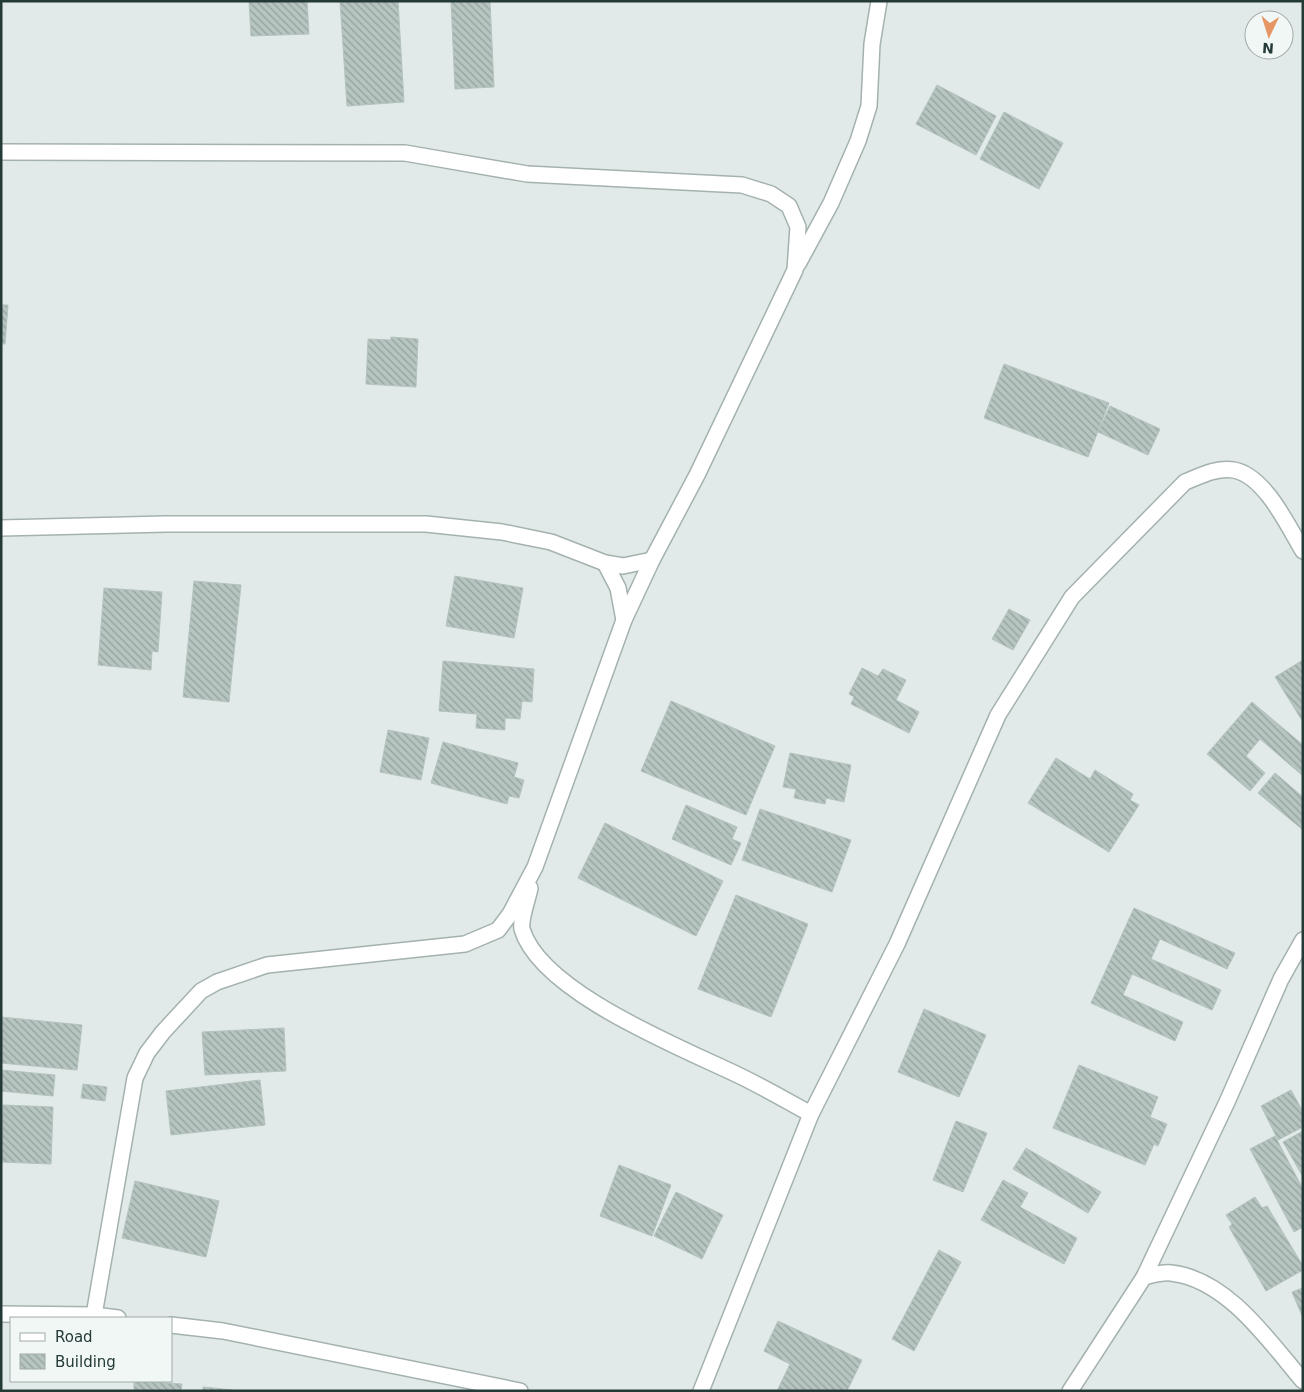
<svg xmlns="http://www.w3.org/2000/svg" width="1304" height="1392" font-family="'DejaVu Sans',sans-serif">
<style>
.building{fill:url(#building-back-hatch);stroke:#b4c3bf}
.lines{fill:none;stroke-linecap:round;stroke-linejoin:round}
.minor-casing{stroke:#a4b2af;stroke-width:18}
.minor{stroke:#fff;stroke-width:15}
</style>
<defs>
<pattern id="building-back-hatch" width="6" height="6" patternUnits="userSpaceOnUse" patternTransform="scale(1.25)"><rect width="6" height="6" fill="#b7c5c1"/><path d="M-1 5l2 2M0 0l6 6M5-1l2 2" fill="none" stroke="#94a19e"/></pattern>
</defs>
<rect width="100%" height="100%" fill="#e1eae8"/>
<g class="building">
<polygon points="249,1 307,1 309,34 251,36"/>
<polygon points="340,1 398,1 404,102 347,106"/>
<polygon points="451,1 490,1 494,87 455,89"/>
<polygon points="937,85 996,116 976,155 916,124"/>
<polygon points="1004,112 1063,143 1039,189 980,159"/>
<polygon points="1,305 8,305 5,344 1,344"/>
<polygon points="391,337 418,339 416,387 366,384 368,339 391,340"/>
<polygon points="1004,364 1109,403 1088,457 984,418"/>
<polygon points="1110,406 1160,429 1148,455 1098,432"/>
<polygon points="455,576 523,588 514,638 446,626"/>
<polygon points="194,581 241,585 229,702 183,697"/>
<polygon points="104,588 162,592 158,652 152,651 151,670 98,665"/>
<polygon points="1009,609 1030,620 1013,650 992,639"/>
<polygon points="1303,660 1303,722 1275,677"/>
<polygon points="443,661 534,669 532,702 522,701 520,719 505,718 505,730 476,728 477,714 439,711"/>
<polygon points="862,668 878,676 883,669 906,680 896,700 919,712 909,733 851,704 854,697 849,694"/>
<polygon points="671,701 775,746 746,815 641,771"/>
<polygon points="1252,702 1303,745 1303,776 1260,739 1246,756 1265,773 1250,791 1207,754"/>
<polygon points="388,730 429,738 421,780 380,772"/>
<polygon points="443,742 518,763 514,777 524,780 519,798 509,796 507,804 431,783"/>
<polygon points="790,753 851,765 844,802 826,798 825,804 794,798 796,789 783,787"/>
<polygon points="1056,758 1090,779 1095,770 1133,794 1130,800 1139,805 1109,852 1028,803"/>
<polygon points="1275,773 1303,797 1303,830 1258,793"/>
<polygon points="686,805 737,827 732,839 741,843 731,865 672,839"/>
<polygon points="760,809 851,840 832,892 742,860"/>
<polygon points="605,823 723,881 696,936 578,878"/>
<polygon points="736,895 808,924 771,1017 698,989"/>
<polygon points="1134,908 1235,953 1227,969 1160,939 1151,959 1221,990 1212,1010 1132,974 1123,995 1183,1022 1175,1041 1091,1003"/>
<polygon points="924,1009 986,1035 959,1097 898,1072"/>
<polygon points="1,1017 82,1025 77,1070 1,1063"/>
<polygon points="284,1028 286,1071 205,1075 202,1032"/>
<polygon points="1079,1065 1158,1097 1150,1117 1167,1124 1158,1146 1154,1144 1145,1165 1053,1128"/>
<polygon points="1,1070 55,1075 53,1096 1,1091"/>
<polygon points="260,1080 265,1125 171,1135 166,1091"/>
<polygon points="83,1084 107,1087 105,1101 81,1098"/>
<polygon points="1291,1090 1303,1112 1303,1127 1278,1140 1261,1106"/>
<polygon points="3,1105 53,1107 51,1164 1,1162"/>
<polygon points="956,1121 987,1133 963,1192 933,1180"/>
<polygon points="1303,1131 1303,1177 1283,1142"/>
<polygon points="1275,1136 1303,1189 1303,1227 1294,1232 1250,1149"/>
<polygon points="1026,1148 1101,1192 1088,1213 1013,1169"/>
<polygon points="619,1165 671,1185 652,1236 600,1216"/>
<polygon points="1003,1180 1028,1193 1020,1207 1077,1238 1064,1264 981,1220"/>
<polygon points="135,1181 219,1201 206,1257 122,1238"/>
<polygon points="676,1192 723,1215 702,1259 654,1236"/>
<polygon points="1255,1197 1262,1208 1267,1206 1303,1266 1303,1270 1266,1291 1229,1227 1232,1224 1226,1215"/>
<polygon points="939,1250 961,1262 914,1351 892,1339"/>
<polygon points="1303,1288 1303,1318 1292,1292"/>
<polygon points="778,1321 862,1360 847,1391 777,1391 790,1364 764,1351"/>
<polygon points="134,1381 182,1384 181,1391 134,1391"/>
<polygon points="203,1387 233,1390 233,1391 203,1391"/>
</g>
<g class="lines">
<defs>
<g id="minor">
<polyline points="1,152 405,153 527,174 742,185 771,194 789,206 798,227 795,270 697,475 652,560 624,620 535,867 510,914 498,930 465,944 267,965 217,982 201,991 163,1032 147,1053 135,1078 94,1315"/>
<polyline points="798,264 831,203 858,141 869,106 872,44 879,1"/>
<polyline points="1,528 166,524 426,524 502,532 551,542 605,563 623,566 652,560"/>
<polyline points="605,563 618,588 624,620"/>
<path d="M530 888C528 899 520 919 522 929 540 992 682 1048 738 1075 763 1087 787 1101 811 1114"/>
<path d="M1144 1277C1152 1275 1162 1272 1171 1273 1227 1279 1269 1341 1303 1381"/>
<polyline points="1,1314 94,1315 118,1318"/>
<polyline points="171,1325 223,1331 520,1391"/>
<path d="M701 1391 811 1114 897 944 998 715 1072 597 1185 482C1200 476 1217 467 1234 470 1265 476 1288 526 1303 551"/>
<polyline points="1070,1391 1144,1277 1227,1102 1281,979 1303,940"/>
</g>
</defs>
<use href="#minor" class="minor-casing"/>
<use href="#minor" class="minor"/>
</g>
<rect width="1304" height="1392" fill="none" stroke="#233a37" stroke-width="5"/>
<rect x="10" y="1317" width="162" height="65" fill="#f1f7f5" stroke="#9faba9"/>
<rect x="20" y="1333" width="25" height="8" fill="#ffffff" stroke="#9faba9"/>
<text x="55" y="1342" font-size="15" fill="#233a37">Road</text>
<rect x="20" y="1354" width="25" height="15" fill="url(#building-back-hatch)" stroke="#9faba9"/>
<text x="55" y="1367" font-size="15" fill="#233a37">Building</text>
<g transform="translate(1269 35) rotate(184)"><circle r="24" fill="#f1f7f5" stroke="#9faba9"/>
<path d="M0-4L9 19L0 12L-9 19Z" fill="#e69663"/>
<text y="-8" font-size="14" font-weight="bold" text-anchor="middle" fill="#233a37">N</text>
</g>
</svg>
